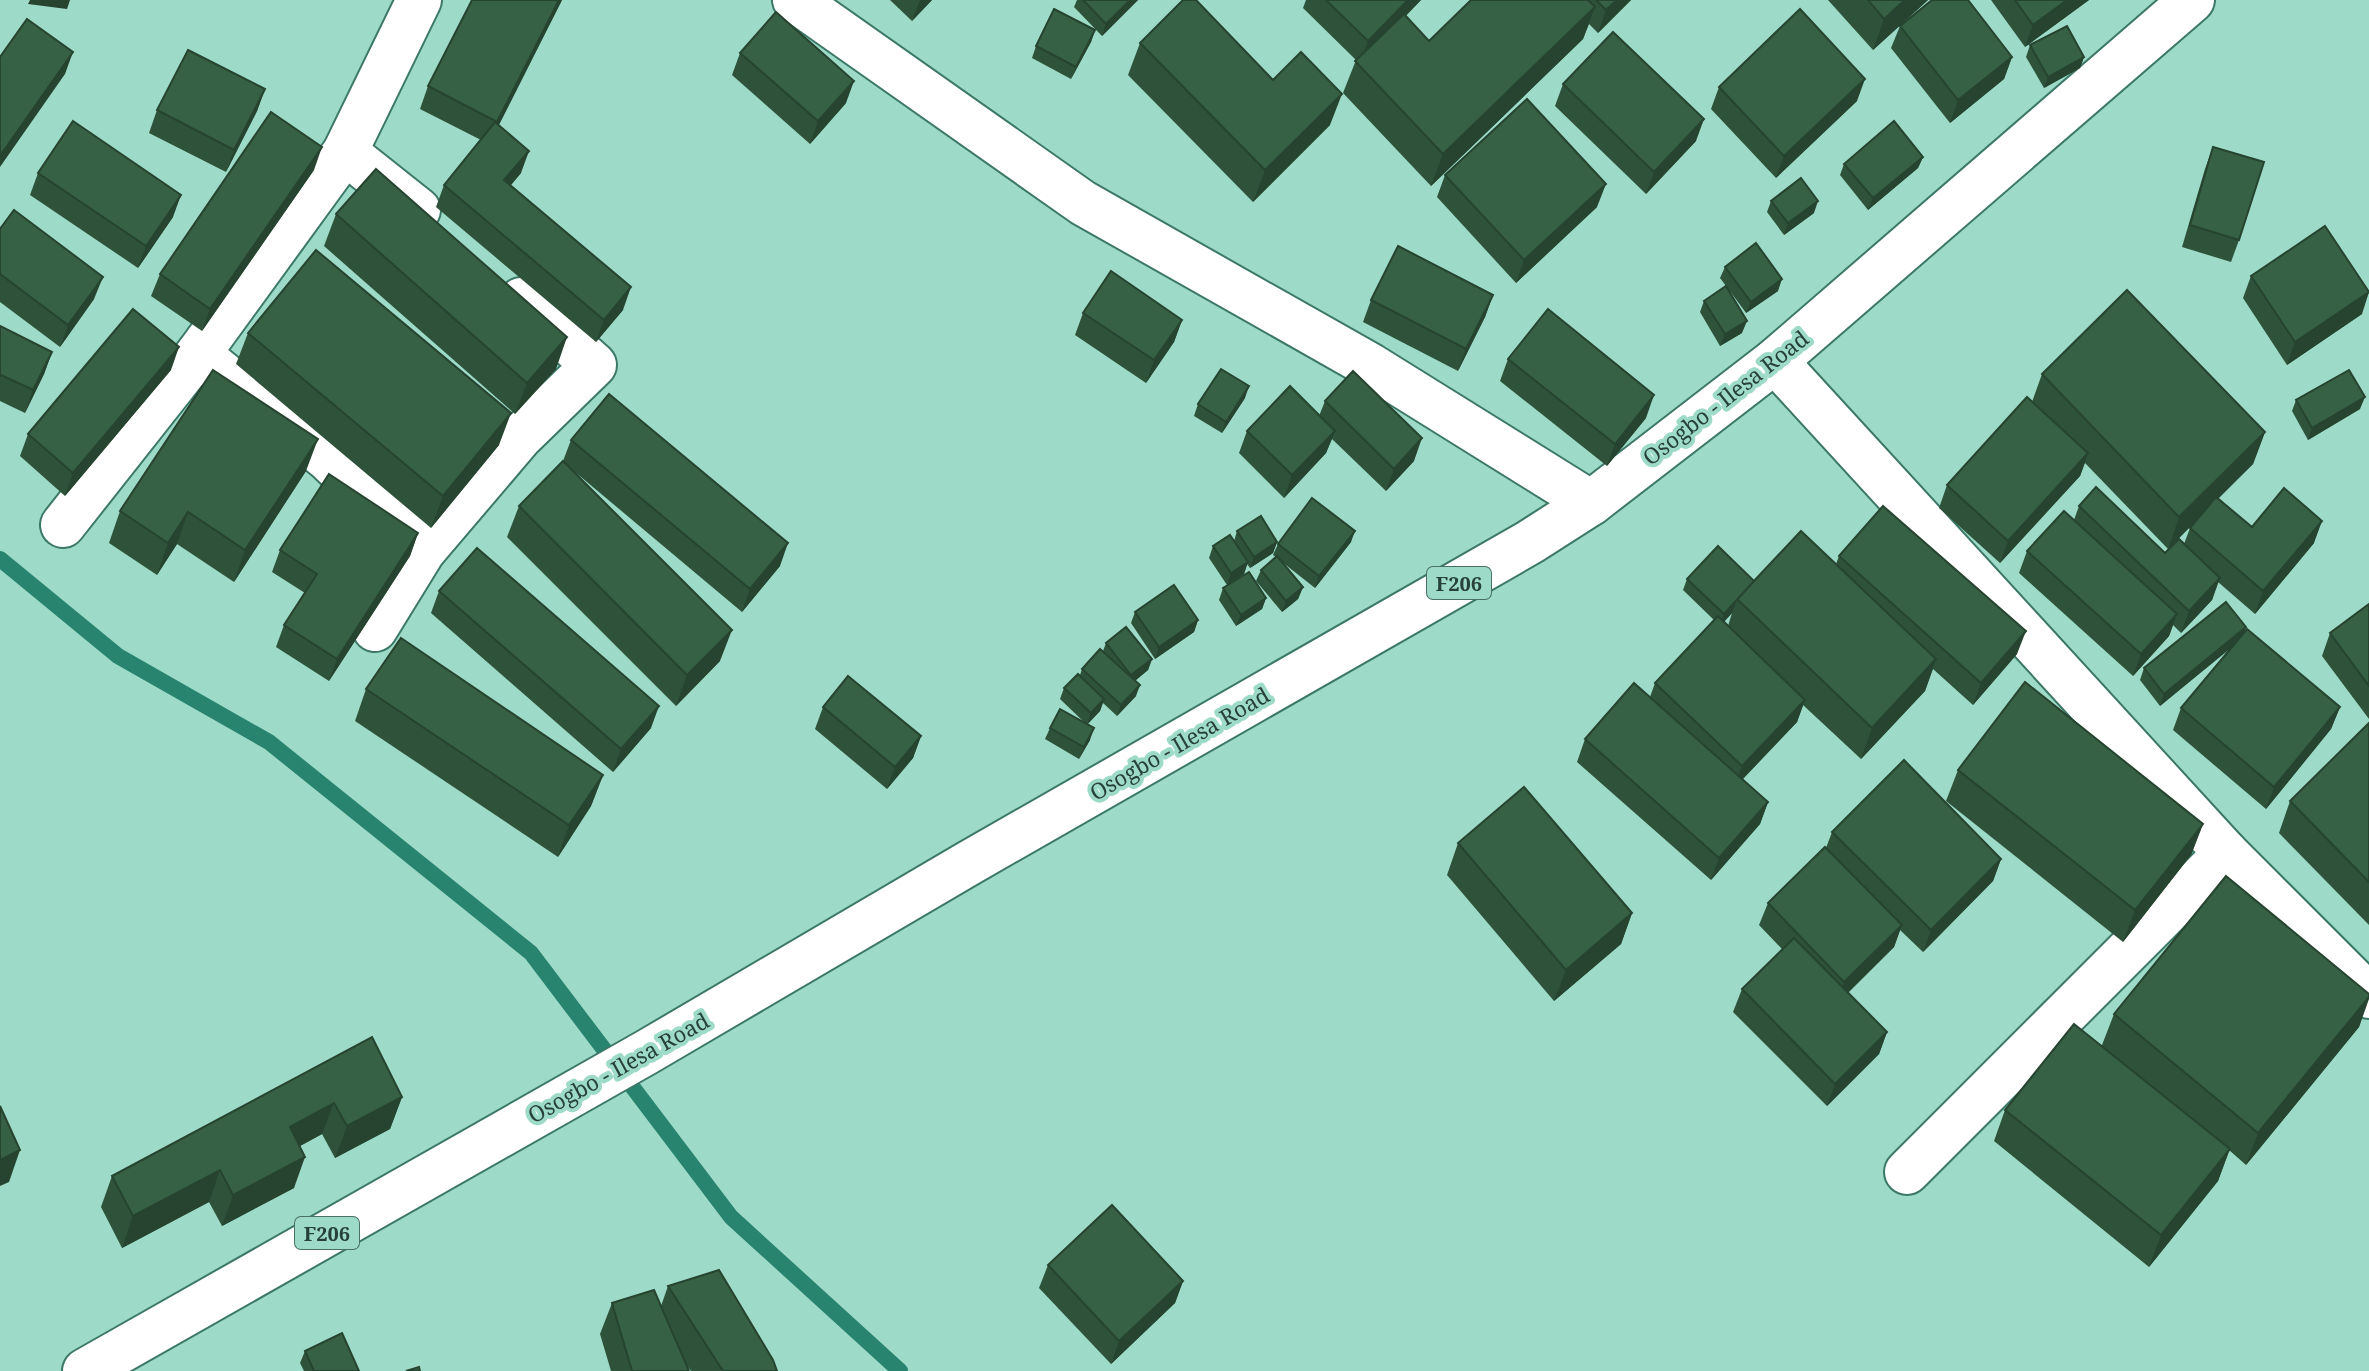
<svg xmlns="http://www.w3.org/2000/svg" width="2369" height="1371" font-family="'Noto Serif',serif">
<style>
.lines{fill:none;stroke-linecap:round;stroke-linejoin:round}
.stream{stroke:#29846f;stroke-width:16}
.minor-casing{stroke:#3c7867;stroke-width:48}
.major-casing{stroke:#3c7867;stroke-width:48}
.minor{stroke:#fff;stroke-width:44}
.major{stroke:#fff;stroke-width:44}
.wall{fill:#2e533a;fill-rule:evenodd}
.shaded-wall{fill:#264430}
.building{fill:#366144;stroke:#264430;stroke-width:2}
.labels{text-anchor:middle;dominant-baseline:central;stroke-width:8;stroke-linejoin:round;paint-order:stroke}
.shield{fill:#9ddbc8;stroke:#4a6f64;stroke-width:2}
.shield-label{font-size:20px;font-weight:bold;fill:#274139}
.street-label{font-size:22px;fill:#274139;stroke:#9ddbc8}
</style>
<rect width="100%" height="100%" fill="#9ddbc8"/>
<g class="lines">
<polyline class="stream" points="0,559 118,656 269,742 531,953 731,1217 900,1371"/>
<defs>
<g id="minor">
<polyline points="795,0 1083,203 1371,366 1591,503"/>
<polyline points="345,152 418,210"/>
<polyline points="198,354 327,458 418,546"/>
<polyline points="1775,361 2226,853 2369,996"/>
<polyline points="63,525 198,354 345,152 419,0"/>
<polyline points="375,629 423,551 520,437 594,365 521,300"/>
<polyline points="1907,1172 2226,853"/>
</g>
<polyline id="major" points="85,1371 647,1052 969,863 1530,542 1591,503 1775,361 2192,0"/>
</defs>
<use href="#minor" class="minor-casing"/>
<use href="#major" class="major-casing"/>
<use href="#minor" class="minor"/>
<use href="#major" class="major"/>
</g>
<g class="wall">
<polygon points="472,0 562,0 499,125 521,173 510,186 623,310 596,342 436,207 444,185 481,140 420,109 428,86"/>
<polygon points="890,0 932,0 912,21"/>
<polygon points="1077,0 1138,0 1102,36 1074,7"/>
<polygon points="1306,0 1421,0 1405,16 1429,41 1471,0 1631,0 1598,33 1589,24 1583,39 1431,186 1343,93 1356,60 1303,8"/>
<polygon points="1828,0 1928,0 1873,50"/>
<polygon points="1991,0 2089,0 2025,47"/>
<polygon points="1900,26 2012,57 2004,79 1950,123 1891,48"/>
<polygon points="1095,30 1091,42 1071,79 1032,58 1036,46"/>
<polygon points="1140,43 1273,80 1330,125 1253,202 1128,75"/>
<polygon points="2030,45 2084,57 2080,68 2044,88 2026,57"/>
<polygon points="740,53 846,103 810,144 732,75"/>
<polygon points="1563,84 1696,141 1646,194 1555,106"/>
<polygon points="1719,87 1857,101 1776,178 1711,109"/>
<polygon points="265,89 257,111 226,172 149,133 157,110"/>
<polygon points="2213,147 2239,240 2231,262 2182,247 2205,169"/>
<polygon points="1923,157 1918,168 1868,210 1840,175 1844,164"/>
<polygon points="314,170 202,331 151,296 160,274"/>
<polygon points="38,173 173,217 138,268 30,195"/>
<polygon points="1445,175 1597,207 1516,283 1437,197"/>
<polygon points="1771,201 1814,213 1784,235 1767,212"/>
<polygon points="336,214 556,369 515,414 324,246"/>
<polygon points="0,229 94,299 60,347 0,302"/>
<polygon points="1725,267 1778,291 1746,313 1727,287 1742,333 1720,346 1700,312 1704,301 1726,286 1720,278"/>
<polygon points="2251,276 2362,314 2287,365 2243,298"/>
<polygon points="1493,295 1485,317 1458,371 1363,322 1371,300"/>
<polygon points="1083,313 1182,320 1174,342 1146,383 1075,335"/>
<polygon points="0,326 52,352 44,374 25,413 0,401"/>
<polygon points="248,333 499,445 431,528 236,364"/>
<polygon points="1508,359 1646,418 1607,466 1500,381"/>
<polygon points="171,370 65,496 20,456 28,434"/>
<polygon points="2042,374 2265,432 2253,464 2218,498 2252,527 2314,543 2255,614 2218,582 2212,600 2181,633 2173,625 2169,636 2133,676 2019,573 2027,551 2074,520 2079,506 2165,553 2184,544 2190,528 2197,520 2168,549 2085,463 2080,476 2000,563 1939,508 1947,485 2032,402"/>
<polygon points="1245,398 1222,433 1194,416 1198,404"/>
<polygon points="2296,400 2360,409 2308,440 2292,411"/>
<polygon points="1325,401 1414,461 1386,491 1332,439 1326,453 1284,498 1239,453 1247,431 1319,416"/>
<polygon points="571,440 780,566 742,612 575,472 720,661 676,706 507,537 519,506 563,461"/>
<polygon points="306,471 234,582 177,544 157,575 109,543 120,511"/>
<polygon points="1237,531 1277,542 1273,553 1250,568 1247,564 1244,574 1227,585 1209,558 1213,546 1234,541"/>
<polygon points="418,533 410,556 329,681 276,647 284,625 305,593 272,572 280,550"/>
<polygon points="1351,542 1315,588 1282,562 1303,587 1298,599 1282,612 1256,581 1261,570 1276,557 1273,555 1278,544"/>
<path d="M1839 556 2017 654 1973 705 1933 669 1925 691 1861 759 1803 705 1797 722 1743 779 1768 802 1760 824 1711 880 1577 762 1585 739 1650 697 1655 683 1714 620 1683 590 1687 579 1754 581 1836 564ZM1732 613 1728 626 1724 622Z"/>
<polygon points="1223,588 1266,598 1262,609 1236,626 1219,600"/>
<polygon points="439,591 651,728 613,772 431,613"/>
<polygon points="2369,604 2369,719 2322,656 2330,633"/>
<polygon points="1135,612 1198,620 1194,632 1155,659 1131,623"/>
<polygon points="2244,633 2340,707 2331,729 2266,809 2173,730 2181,708 2233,645 2160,706 2140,680 2144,668"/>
<polygon points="1106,643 1152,659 1148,670 1135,681 1136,696 1117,716 1103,703 1100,711 1087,724 1090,740 1079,759 1045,739 1050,728 1084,722 1060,699 1064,688 1080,675 1082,669 1103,651"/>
<polygon points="366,689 603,775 591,806 558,857 355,721"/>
<polygon points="823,707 921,736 913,758 887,789 815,729"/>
<polygon points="2369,723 2369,925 2279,833 2290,801"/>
<polygon points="1958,770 2203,824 2191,855 2123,942 1946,801"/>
<polygon points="1832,832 2001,859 1993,881 1923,952 1900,930 1894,947 1848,993 1887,1032 1879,1054 1827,1106 1733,1012 1742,989 1782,949 1759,925 1768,903 1826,848"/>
<polygon points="1458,843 1632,913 1621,944 1554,1001 1447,875"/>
<polygon points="2369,994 2369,999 2359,1027 2246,1165 2229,1150 2218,1181 2149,1267 1994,1141 2005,1110 2102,1045 2114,1014"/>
<polygon points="372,1037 402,1097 390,1129 335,1158 322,1134 300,1146 294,1188 222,1226 209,1202 122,1248 101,1207 112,1176"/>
<polygon points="1048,1265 1183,1281 1175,1303 1111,1364 1039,1288"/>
<polygon points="668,1286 777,1371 691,1371 685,1363 689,1371 611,1371 600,1334 612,1303 661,1306"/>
<polygon points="305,1351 359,1371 304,1371 300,1363"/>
</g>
<g class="shaded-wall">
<polygon points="30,0 70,0 67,9 28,4"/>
<polygon points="559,0 562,0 489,144 497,122"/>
<polygon points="920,0 932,0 912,21"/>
<polygon points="1130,0 1138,0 1102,36 1106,24"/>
<polygon points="1408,0 1421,0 1360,64 1368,41"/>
<polygon points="1617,0 1631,0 1598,33 1606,10"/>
<polygon points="1905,0 1928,0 1873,50 1884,19"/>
<polygon points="2067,0 2089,0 2025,47 2033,25"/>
<polygon points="1595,7 1583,39 1431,186 1443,154"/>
<polygon points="1095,30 1091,42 1071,79 1076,67"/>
<polygon points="73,52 65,74 0,167 0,156"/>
<polygon points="2012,57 2004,79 1950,123 1958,100"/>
<polygon points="2084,57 2080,68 2044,88 2048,77"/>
<polygon points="1865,79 1857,101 1776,178 1784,156"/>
<polygon points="854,81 846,103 810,144 818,121"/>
<polygon points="265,89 257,111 226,172 234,150"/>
<polygon points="1342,94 1330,125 1253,202 1265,170"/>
<polygon points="1704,119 1696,141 1646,194 1654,172"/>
<polygon points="322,147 314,170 202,331 210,309"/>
<polygon points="529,151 521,173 496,203 504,180"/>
<polygon points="1923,157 1918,168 1868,210 1873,198"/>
<polygon points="1606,184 1597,207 1516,283 1524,260"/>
<polygon points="181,195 173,217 138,268 146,246"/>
<polygon points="1818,201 1814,213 1784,235 1788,223"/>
<polygon points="103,277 94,299 60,347 68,325"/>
<polygon points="1782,279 1778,291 1746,313 1751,302"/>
<polygon points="631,287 623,310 596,342 604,320"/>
<polygon points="2369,292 2362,314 2287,365 2295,342"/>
<polygon points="1493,295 1485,317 1458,371 1466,349"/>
<polygon points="1182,320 1174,342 1146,383 1154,360"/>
<polygon points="1747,321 1742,333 1720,346 1725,334"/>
<polygon points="567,337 556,369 515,414 527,383"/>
<polygon points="179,347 171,370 65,496 73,473"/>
<polygon points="52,352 44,374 25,413 33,390"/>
<polygon points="1249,386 1245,398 1222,433 1226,422"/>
<polygon points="1654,395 1646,418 1607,466 1615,444"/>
<polygon points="2365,397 2360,409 2308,440 2312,428"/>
<polygon points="511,413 499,445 431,528 443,496"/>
<polygon points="1335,431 1326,453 1284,498 1292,475"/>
<polygon points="2265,432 2253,464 2168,549 2179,517"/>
<polygon points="1422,438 1414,461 1386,491 1394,469"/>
<polygon points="318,439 306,471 234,582 245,550"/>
<polygon points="2088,453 2080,476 2000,563 2008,541"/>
<polygon points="188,512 177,544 157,575 168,543"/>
<polygon points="2322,521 2314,543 2255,614 2263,591"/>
<polygon points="1355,531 1351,542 1315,588 1319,576"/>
<polygon points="418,533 410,556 329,681 337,659"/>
<polygon points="1277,542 1273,553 1250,568 1254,557"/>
<polygon points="788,543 780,566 742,612 750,589"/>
<polygon points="1248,562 1244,574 1227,585 1231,573"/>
<polygon points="2220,578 2212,600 2181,633 2189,611"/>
<polygon points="1303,587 1298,599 1282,612 1286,601"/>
<polygon points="1266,598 1262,609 1236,626 1241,615"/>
<polygon points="1736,602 1732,613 1720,626 1724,614"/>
<polygon points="2177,614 2169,636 2133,676 2141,654"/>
<polygon points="1198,620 1194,632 1155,659 1159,647"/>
<polygon points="2246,627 2242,639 2160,706 2164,694"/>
<polygon points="732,630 720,661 676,706 687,675"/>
<polygon points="2026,631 2017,654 1973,705 1981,683"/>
<polygon points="1152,659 1148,670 1127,687 1131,675"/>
<polygon points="1936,659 1925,691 1861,759 1872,728"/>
<polygon points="1140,685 1136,696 1117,716 1121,705"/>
<polygon points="1104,699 1100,711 1087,725 1091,713"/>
<polygon points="1805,700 1797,722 1734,788 1742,766"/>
<polygon points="659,706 651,728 613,772 621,749"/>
<polygon points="2340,707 2331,729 2266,809 2274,787"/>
<polygon points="1094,728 1090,740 1079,759 1084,747"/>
<polygon points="921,736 913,758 887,789 895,767"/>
<polygon points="603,775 591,806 558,857 569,825"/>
<polygon points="1768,802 1760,824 1711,880 1719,858"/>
<polygon points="2203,824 2191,855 2123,942 2135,910"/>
<polygon points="2001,859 1993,881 1923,952 1931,930"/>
<polygon points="1632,913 1621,944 1554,1001 1566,970"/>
<polygon points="1902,925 1894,947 1836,1004 1844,982"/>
<polygon points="2369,997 2359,1027 2246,1165 2258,1133"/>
<polygon points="1887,1032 1879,1054 1827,1106 1835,1084"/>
<polygon points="402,1097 390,1129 335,1158 347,1126"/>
<polygon points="334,1103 322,1134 278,1158 290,1127"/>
<polygon points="2230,1149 2218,1181 2149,1267 2161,1235"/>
<polygon points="20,1150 9,1182 0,1186 0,1160"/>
<polygon points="305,1157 294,1188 222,1226 233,1195"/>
<polygon points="220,1170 209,1202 122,1248 133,1216"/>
<polygon points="1183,1281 1175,1303 1111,1364 1119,1341"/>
</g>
<g class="building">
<polygon points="472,0 559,0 497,122 428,86"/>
<polygon points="1083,0 1130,0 1106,24"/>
<polygon points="1183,0 1196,0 1273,80 1301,52 1342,94 1265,170 1140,43"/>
<polygon points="1326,0 1408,0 1368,41"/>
<polygon points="1471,0 1588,0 1595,7 1443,154 1355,61 1404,14 1429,41"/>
<polygon points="1596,0 1617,0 1606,10"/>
<polygon points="1868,0 1905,0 1884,19"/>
<polygon points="1932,0 1968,0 2012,57 1958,100 1900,26"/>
<polygon points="2015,0 2067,0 2033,25"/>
<polygon points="1054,9 1095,30 1076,67 1036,46"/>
<polygon points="1800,9 1865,79 1784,156 1719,87"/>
<polygon points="776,12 854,81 818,121 740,53"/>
<polygon points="27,19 73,52 0,156 0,57"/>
<polygon points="2067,26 2084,57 2048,77 2030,45"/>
<polygon points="1613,32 1704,119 1654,172 1563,84"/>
<polygon points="188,50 265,89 234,150 157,110"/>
<polygon points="1527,99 1606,184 1524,260 1445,175"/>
<polygon points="271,112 322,147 210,309 160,274"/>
<polygon points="73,121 181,195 146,246 38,173"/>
<polygon points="1894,121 1923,157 1873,198 1844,164"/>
<polygon points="495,122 529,151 504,180 631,287 604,320 444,185"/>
<polygon points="2213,147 2264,162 2239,240 2190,225"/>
<polygon points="376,169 567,337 527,383 336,214"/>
<polygon points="1801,178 1818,201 1788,223 1771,201"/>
<polygon points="14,210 103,277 68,325 0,274 0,229"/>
<polygon points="2325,226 2369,292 2295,342 2251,276"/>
<polygon points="1756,243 1782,279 1751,302 1725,267"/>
<polygon points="1398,246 1493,295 1466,349 1371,300"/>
<polygon points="316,250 511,413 443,496 248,333"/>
<polygon points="1111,271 1182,320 1154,360 1083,313"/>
<polygon points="1726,286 1747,321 1725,334 1704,301"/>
<polygon points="2127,290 2265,432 2179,517 2042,374"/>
<polygon points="133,309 179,347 73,473 28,434"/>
<polygon points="1548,309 1654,395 1615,444 1508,359"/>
<polygon points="0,326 52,352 33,390 1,375 0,376"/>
<polygon points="1221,369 1249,386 1226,422 1198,404"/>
<polygon points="213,370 318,439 245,550 188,512 168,543 120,511"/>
<polygon points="2349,370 2365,397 2312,428 2296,400"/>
<polygon points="1353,371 1422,438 1394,469 1325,401"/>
<polygon points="1290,386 1335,431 1292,475 1247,431"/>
<polygon points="609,394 788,543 750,589 571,440"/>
<polygon points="2027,397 2088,453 2008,541 1947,485"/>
<polygon points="563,461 732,630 687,675 519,506"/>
<polygon points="329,474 418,533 337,659 284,625 317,574 280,550"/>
<polygon points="2096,487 2165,553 2179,539 2220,578 2189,611 2079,506"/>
<polygon points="2284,488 2322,521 2263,591 2190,528 2216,497 2252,527"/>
<polygon points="1312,498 1355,531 1319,576 1278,544"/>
<polygon points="1883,506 2026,631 1981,683 1839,556"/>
<polygon points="2064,511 2177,614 2141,654 2027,551"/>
<polygon points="1261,516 1277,542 1254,557 1237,531"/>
<polygon points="1801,531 1936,659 1872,728 1737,599"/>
<polygon points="1230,535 1248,562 1231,573 1213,546"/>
<polygon points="1718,546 1754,581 1724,614 1687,579"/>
<polygon points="477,548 659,706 621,749 439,591"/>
<polygon points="1277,556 1303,587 1286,601 1261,570"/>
<polygon points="1249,572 1266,598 1241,615 1223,588"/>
<polygon points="1174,585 1198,620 1159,647 1135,612"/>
<polygon points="2226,602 2246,627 2164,694 2144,668"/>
<polygon points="2369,604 2369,686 2330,633"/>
<polygon points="1718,616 1805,700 1742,766 1655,683"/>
<polygon points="1126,627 1152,659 1131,675 1106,643"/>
<polygon points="2247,629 2340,707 2274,787 2181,708"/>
<polygon points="401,638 603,775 569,825 366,689"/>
<polygon points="1100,649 1140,685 1121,705 1082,669"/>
<polygon points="1078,674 1104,699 1091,713 1064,688"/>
<polygon points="848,676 921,736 895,767 823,707"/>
<polygon points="2025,682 2203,824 2135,910 1958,770"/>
<polygon points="1634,683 1768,802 1719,858 1585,739"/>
<polygon points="1060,709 1094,728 1084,747 1050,728"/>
<polygon points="2369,723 2369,882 2290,801"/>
<polygon points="1904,760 2001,859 1931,930 1832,832"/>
<polygon points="1524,787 1632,913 1566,970 1458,843"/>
<polygon points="1825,847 1902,925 1844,982 1768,903"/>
<polygon points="2226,876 2369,994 2369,997 2258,1133 2114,1014"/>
<polygon points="1794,938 1887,1032 1835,1084 1742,989"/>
<polygon points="2074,1024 2230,1149 2161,1235 2005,1110"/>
<polygon points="372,1037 402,1097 347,1126 334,1103 290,1127 305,1157 233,1195 220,1170 133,1216 112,1176"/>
<polygon points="0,1106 20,1150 0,1160"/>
<polygon points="1112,1205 1183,1281 1119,1341 1048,1265"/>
<polygon points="719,1270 773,1360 777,1371 723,1371 668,1286"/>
<polygon points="654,1290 689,1371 632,1371 612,1303"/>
<polygon points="342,1333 359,1371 314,1371 305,1351"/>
<polygon points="419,1367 420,1371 406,1371"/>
</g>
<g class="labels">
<g class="shield">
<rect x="1427" y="567" width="64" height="32" rx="6"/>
<rect x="295" y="1217" width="64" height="32" rx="6"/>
</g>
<g class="shield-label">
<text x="1459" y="583">F206</text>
<text x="327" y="1233">F206</text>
</g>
<g class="street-label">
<text transform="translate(1725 397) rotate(-38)">Osogbo - Ilesa Road</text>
<text transform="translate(1179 743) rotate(-30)">Osogbo - Ilesa Road</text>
<text transform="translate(618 1067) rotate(-29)">Osogbo - Ilesa Road</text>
</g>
</g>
</svg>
